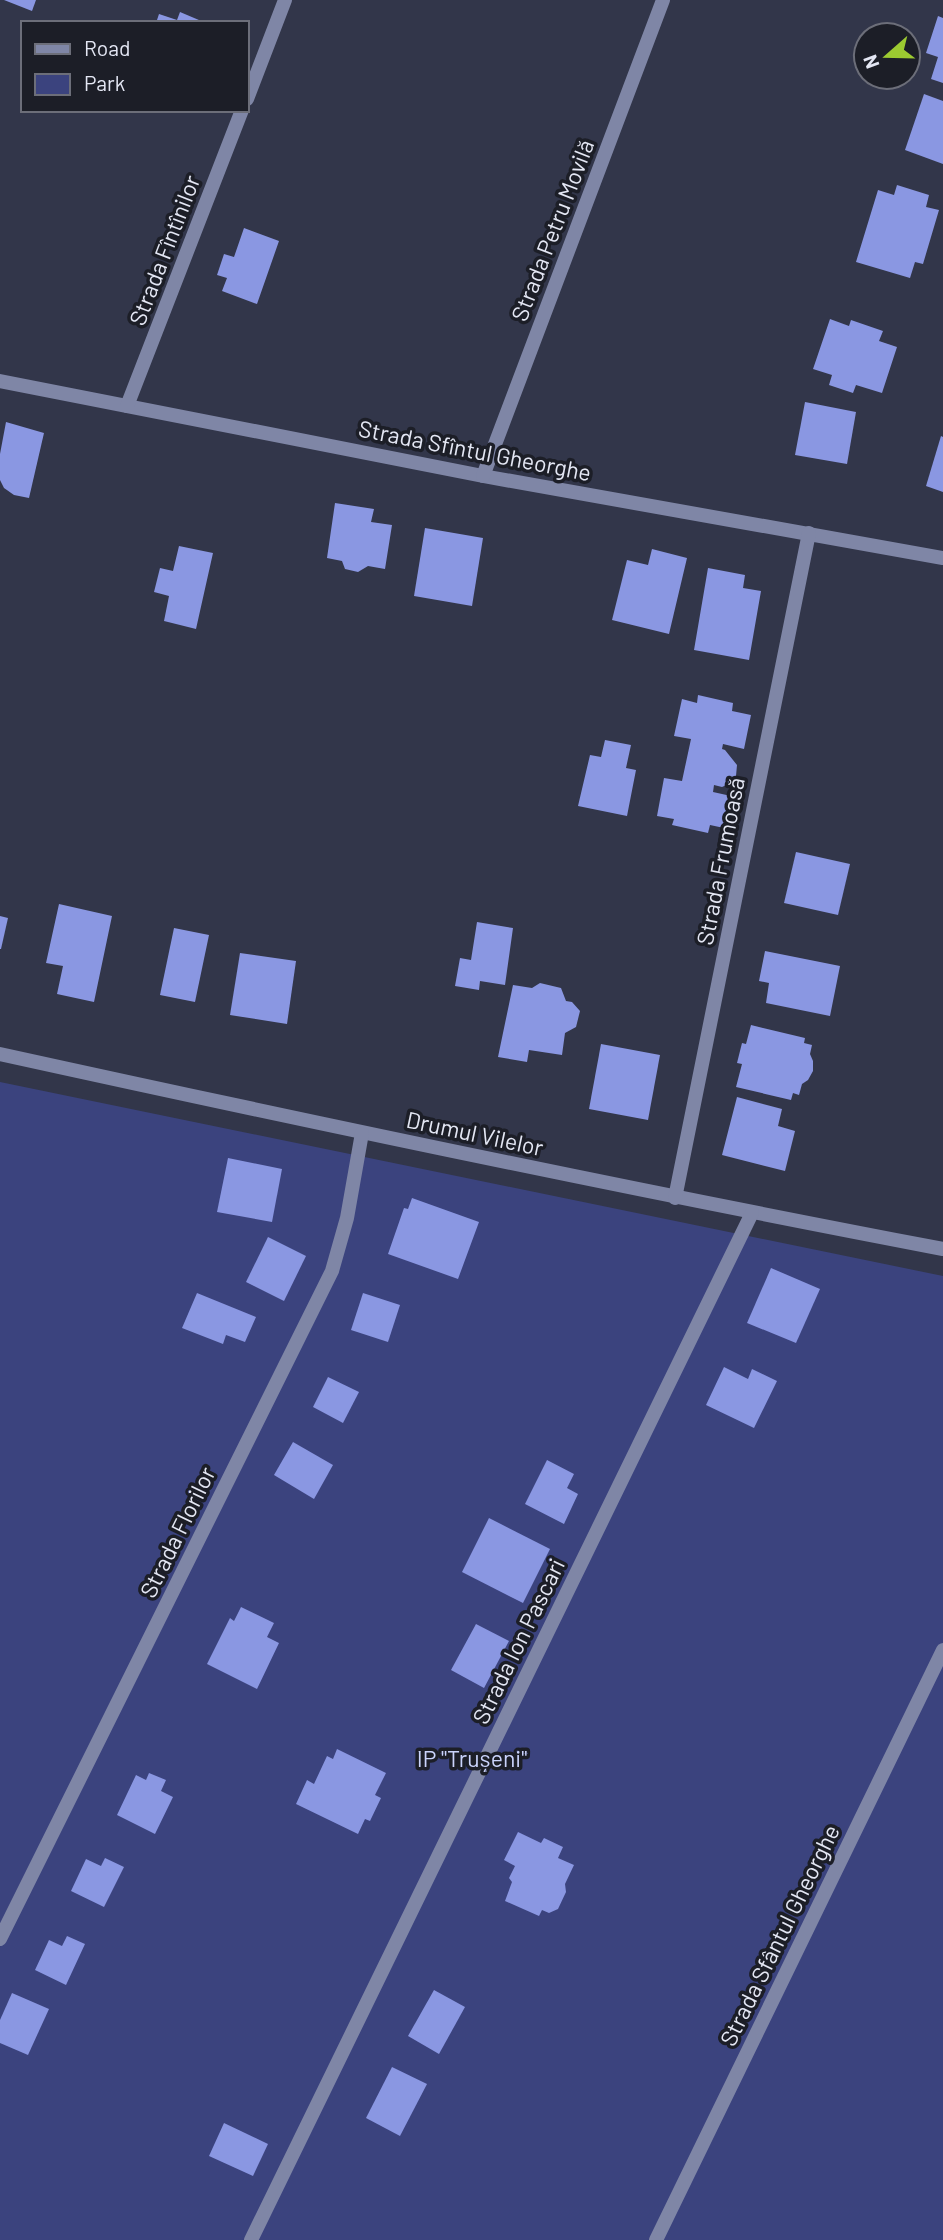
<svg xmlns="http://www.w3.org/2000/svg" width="943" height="2240" font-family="Barlow,sans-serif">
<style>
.green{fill:#3b437e}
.building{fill:#8a97e2}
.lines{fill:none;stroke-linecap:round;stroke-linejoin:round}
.minor{stroke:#7f86a6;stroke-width:14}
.labels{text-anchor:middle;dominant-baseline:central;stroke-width:7;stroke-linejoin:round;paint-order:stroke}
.street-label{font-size:23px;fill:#e4e7f4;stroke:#1c1e27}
.park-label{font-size:23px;fill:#cbd4fc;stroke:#1c1e27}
</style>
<rect width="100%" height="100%" fill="#32364a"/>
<polygon class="green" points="0,1082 943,1276 943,2240 0,2240"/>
<g class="building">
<polygon points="4,0 36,0 32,11"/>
<polygon points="180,12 206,23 156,23 159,14 177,20"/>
<polygon points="938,16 943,18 943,83 931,79 938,57 926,53"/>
<polygon points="924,94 943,101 943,164 905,150"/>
<polygon points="897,185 929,195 926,207 939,210 923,264 915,262 910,278 856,262 878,190 894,195"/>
<polygon points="244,228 279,241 257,304 222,291 227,278 217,275 224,254 234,257"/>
<polygon points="830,319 849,326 851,320 883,331 879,341 897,347 882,393 856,385 853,393 829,385 832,375 813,369"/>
<polygon points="805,402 856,412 847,464 795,455"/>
<polygon points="6,422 44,433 29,498 14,495 4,488 0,480 0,454"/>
<polygon points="941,436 943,437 943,492 926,486"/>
<polygon points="335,503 374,509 371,522 392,525 385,569 368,566 358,572 345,569 342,561 327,558"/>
<polygon points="425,528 483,538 472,606 414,596"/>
<polygon points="179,546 213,553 196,629 164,621 169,596 154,592 160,568 173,571"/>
<polygon points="652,549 687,558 669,634 612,620 627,560 648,565"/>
<polygon points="708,568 745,575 743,588 761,591 749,660 694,650"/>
<polygon points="698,695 733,703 732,711 751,715 744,749 723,744 722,749 725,750 737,765 736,776 731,783 722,787 714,785 713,792 731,796 724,828 710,825 708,833 672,825 674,819 657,816 664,778 682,781 691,739 674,736 682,699 697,703"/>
<polygon points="605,740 631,745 626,768 636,770 627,816 578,806 590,755 601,757"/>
<polygon points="796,852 850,864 838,915 784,903"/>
<polygon points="59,904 112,916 94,1002 57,994 63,966 46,963"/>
<polygon points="0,916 8,918 1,949 0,949"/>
<polygon points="477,922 513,928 505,985 480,981 479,990 455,986 460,958 471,960"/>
<polygon points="174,928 209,935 195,1002 160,995"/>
<polygon points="765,951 840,966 830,1016 766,1003 769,983 759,981"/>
<polygon points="240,953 296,961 287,1024 230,1015"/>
<polygon points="540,983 561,988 566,1001 572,1002 580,1011 576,1027 565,1033 562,1055 529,1050 527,1062 498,1057 513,985 532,988"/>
<polygon points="751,1025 805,1038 804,1043 812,1045 810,1054 813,1061 813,1071 808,1080 802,1084 799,1095 793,1093 791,1100 736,1087 742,1064 737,1063 742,1043 746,1044"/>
<polygon points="601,1044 660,1055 648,1120 589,1109"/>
<polygon points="737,1097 782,1109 778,1126 795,1131 785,1171 722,1155"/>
<polygon points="228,1158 282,1169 272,1222 217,1212"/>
<polygon points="412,1198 479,1222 458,1279 388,1254 404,1208 408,1209"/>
<polygon points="268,1237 306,1256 284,1301 246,1282"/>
<polygon points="771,1268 820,1289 796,1343 747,1323"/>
<polygon points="197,1293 256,1317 245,1342 226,1335 223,1344 182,1328"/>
<polygon points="363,1293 400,1305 388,1342 351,1330"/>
<polygon points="724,1367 748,1379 752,1369 777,1381 754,1428 706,1405"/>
<polygon points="328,1377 359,1392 343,1423 313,1407"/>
<polygon points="293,1442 333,1465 314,1499 274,1475"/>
<polygon points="547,1460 574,1474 567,1488 578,1494 564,1524 525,1504"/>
<polygon points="489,1518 550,1549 523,1603 462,1572"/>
<polygon points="241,1607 274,1623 267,1637 279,1643 257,1689 207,1664 230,1618 234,1621"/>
<polygon points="476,1624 509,1641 484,1688 451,1670"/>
<polygon points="337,1749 386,1773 375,1795 381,1798 370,1821 365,1819 358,1834 296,1804 307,1780 314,1784 327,1756 333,1759"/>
<polygon points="149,1773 166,1780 161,1791 173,1797 155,1834 117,1815 136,1775 146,1780"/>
<polygon points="518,1832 541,1843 544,1838 563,1847 558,1858 574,1865 565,1884 566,1892 558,1909 549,1913 542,1910 539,1916 505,1901 512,1882 509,1878 515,1866 504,1860"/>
<polygon points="105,1858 124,1867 104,1907 71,1891 86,1859 101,1866"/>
<polygon points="67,1936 85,1944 66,1985 35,1970 49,1940 62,1946"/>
<polygon points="434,1990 465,2007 439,2054 408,2036"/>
<polygon points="12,1993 49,2009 28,2055 0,2043 0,2020"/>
<polygon points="392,2067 427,2084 400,2136 366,2118"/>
<polygon points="224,2123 268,2144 253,2176 209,2156"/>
</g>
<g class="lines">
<g class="minor">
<polyline points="247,99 285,0"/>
<polyline points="0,381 483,476 943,558"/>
<polyline points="127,406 242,110"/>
<polyline points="483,476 663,0"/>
<path d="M0 1054C314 1123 628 1189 943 1249"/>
<polyline points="675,1198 809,533"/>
<polyline points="0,1939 332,1271 347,1218 362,1133"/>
<polyline points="251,2240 752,1213"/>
<polyline points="656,2240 943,1650"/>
</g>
</g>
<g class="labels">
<g class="street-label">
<text transform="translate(552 230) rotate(-69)">Strada Petru Movilă</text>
<text transform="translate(164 250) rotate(-69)">Strada Fîntînilor</text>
<text transform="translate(475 450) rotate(11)">Strada Sfîntul Gheorghe</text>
<text transform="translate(720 861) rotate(-79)">Strada Frumoasă</text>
<text transform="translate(475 1133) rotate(12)">Drumul Vilelor</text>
<text transform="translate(177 1532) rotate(-64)">Strada Florilor</text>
<text transform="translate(518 1641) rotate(-64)">Strada Ion Pascari</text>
<text transform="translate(779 1935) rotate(-64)">Strada Sfântul Gheorghe</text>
</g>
<g class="park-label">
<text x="472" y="1758">IP "Trușeni"</text>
</g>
</g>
<rect x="21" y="21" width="228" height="91" fill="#1c1e27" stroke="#6c6e79" stroke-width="2"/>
<rect x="35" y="44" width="35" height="10" fill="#7f86a6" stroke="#6c6e79" stroke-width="2"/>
<text x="84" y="56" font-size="21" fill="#e4e7f4">Road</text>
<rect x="35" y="74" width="35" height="21" fill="#3b437e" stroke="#6c6e79" stroke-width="2"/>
<text x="84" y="91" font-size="21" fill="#e4e7f4">Park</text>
<g transform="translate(887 56) rotate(250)"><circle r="33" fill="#1c1e27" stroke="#6c6e79" stroke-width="2"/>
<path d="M0-5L12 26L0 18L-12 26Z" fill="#9cca31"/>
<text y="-10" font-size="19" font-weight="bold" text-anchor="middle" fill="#e4e7f4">N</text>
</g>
</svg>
